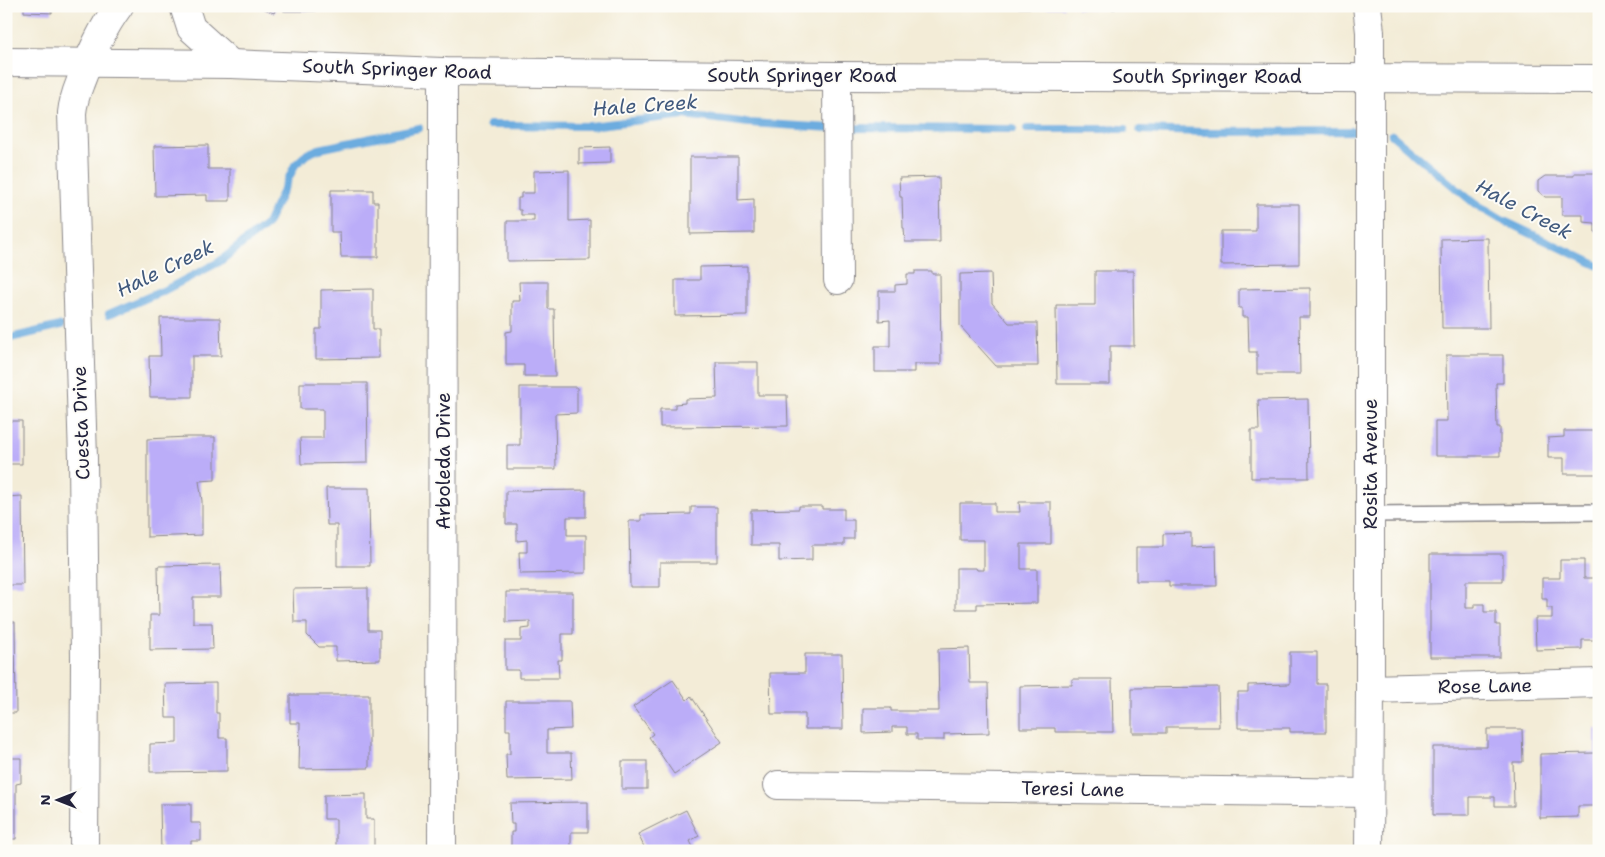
<svg xmlns="http://www.w3.org/2000/svg" width="1605" height="857" font-family="'Shantell Sans',sans-serif">
<style>
.lines{fill:none;stroke-linecap:round;stroke-linejoin:round}
.stream{stroke:#6cacdf;stroke-width:8}
.building{fill:#bbadf8}
.service-casing{stroke:#8a8789;stroke-width:18}
.minor-casing{stroke:#8a8789;stroke-width:30}
.tertiary-casing{stroke:#8a8789;stroke-width:30}
.service{stroke:#fff;stroke-width:15}
.minor{stroke:#fff;stroke-width:28}
.tertiary{stroke:#fff;stroke-width:28}
.labels{text-anchor:middle;dominant-baseline:central;stroke-width:4;stroke-linejoin:round;paint-order:stroke}
.street-label{font-size:19px;fill:#22223b;stroke:#fdfcf7}
.water-label{font-size:20px;font-style:italic;fill:#40597d;stroke:#fdfcf7}
</style>
<rect width="100%" height="100%" fill="#fdfcf7"/>
<filter id="ink" filterUnits="userSpaceOnUse"><feTurbulence type="fractalNoise" baseFrequency=".02" numOctaves="2"/><feDisplacementMap in="SourceGraphic" scale="10" xChannelSelector="R" yChannelSelector="G"/><feConvolveMatrix kernelMatrix="1 2 1 2 8 2 1 2 1" color-interpolation-filters="sRGB"/></filter>
<filter id="wash" filterUnits="userSpaceOnUse"><feTurbulence type="fractalNoise" baseFrequency=".0096" numOctaves="4" result="noise"/><feDisplacementMap in="SourceGraphic" scale="20" xChannelSelector="R" yChannelSelector="G"/><feGaussianBlur stdDeviation="1.12" result="paint"/><feColorMatrix in="noise" values="0 0 0 0 0 0 0 0 0 0 0 0 0 0 0 0 0 1.4 0 .05"/><feComposite in="paint" operator="in"/></filter>
<g filter="url(#wash)">
<rect width="100%" height="100%" fill="#f3ecd7"/>
<g class="lines">
<g class="stream">
<polyline points="489,125 590,126 684,115 749,123 832,128"/>
<polyline points="848,128 1013,129"/>
<polyline points="1027,129 1125,129"/>
<polyline points="1140,130 1205,132 1357,131"/>
<polyline points="1392,135 1475,204 1500,219 1599,266"/>
<polyline points="109,314 165,290 219,262 267,224 295,165 307,154 319,149 419,128"/>
<polyline points="6,339 60,326"/>
</g>
</g>
<g id="blocks">
<g class="building">
<polygon points="24,6 52,6 52,13 24,12"/>
<polygon points="258,6 277,6 274,13"/>
<rect x="284" y="6" width="31" height="5"/>
<polygon points="906,6 944,6 944,9 906,8"/>
<rect x="1019" y="6" width="45" height="2"/>
<rect x="1077" y="6" width="38" height="3"/>
<polygon points="208,145 208,169 230,169 230,201 207,201 207,195 155,196 154,146"/>
<polygon points="610,147 610,163 579,164 579,148"/>
<polygon points="690,157 738,157 738,200 754,199 754,233 690,234"/>
<polygon points="569,170 569,221 590,220 590,260 507,261 507,221 534,221 534,215 521,215 521,210 518,210 518,198 521,198 521,193 534,193 534,171"/>
<polygon points="1574,173 1598,173 1599,232 1595,232 1595,223 1583,222 1583,215 1562,215 1562,197 1545,197 1538,191 1538,181 1545,176 1574,176"/>
<polygon points="939,177 940,242 905,242 904,228 903,228 902,197 900,197 899,178"/>
<polygon points="331,190 373,190 373,202 378,202 378,257 341,257 340,232 331,232"/>
<polygon points="1256,204 1299,204 1299,264 1221,265 1221,231 1256,231"/>
<polygon points="1488,238 1489,328 1442,328 1441,239"/>
<polygon points="747,266 747,315 675,316 675,280 700,280 700,267"/>
<polygon points="915,271 932,271 932,274 940,274 941,364 914,364 914,372 875,372 875,346 890,346 890,320 879,321 879,291 895,291 895,285 907,284 907,274 915,274"/>
<polygon points="1095,271 1133,271 1134,346 1110,346 1110,384 1057,384 1056,305 1095,305"/>
<polygon points="991,273 992,303 1009,323 1037,323 1038,366 996,366 960,326 960,274"/>
<polygon points="519,282 548,282 548,309 554,309 555,376 524,376 524,365 506,365 506,332 512,331 512,301 520,301"/>
<polygon points="1310,288 1310,317 1299,317 1300,374 1257,374 1257,352 1249,352 1248,317 1242,317 1242,308 1239,308 1239,289"/>
<polygon points="373,289 373,329 379,329 379,358 316,359 316,329 321,329 321,290"/>
<polygon points="160,318 220,318 221,356 192,356 192,397 150,397 149,356 161,356"/>
<polygon points="1446,355 1503,355 1503,383 1496,383 1497,427 1500,427 1500,456 1435,456 1435,421 1447,421"/>
<polygon points="716,362 758,362 758,395 787,395 788,426 660,427 660,409 675,409 675,404 685,403 685,399 717,398"/>
<polygon points="6,372 10,372 10,421 22,421 22,464 6,464"/>
<polygon points="300,383 367,383 368,463 301,464 300,438 323,438 323,409 300,409"/>
<polygon points="520,387 577,387 577,413 555,414 556,469 507,469 507,445 520,445"/>
<polygon points="1308,399 1309,478 1251,478 1251,430 1259,430 1258,400"/>
<polygon points="1564,431 1599,431 1599,474 1564,474 1564,458 1548,458 1548,438 1564,437"/>
<polygon points="187,437 215,437 215,480 199,481 202,501 202,535 147,537 147,439"/>
<polygon points="326,488 369,488 370,566 337,566 337,525 327,525"/>
<polygon points="586,490 586,517 567,517 567,535 586,535 586,573 520,574 519,552 527,552 527,540 517,541 517,524 506,524 506,491"/>
<polygon points="22,496 23,585 6,585 6,497"/>
<polygon points="1019,502 1051,502 1051,544 1021,544 1021,569 1037,569 1037,603 977,604 977,609 956,609 956,568 976,568 977,570 984,570 984,540 960,540 960,503 995,503 995,512 1020,512"/>
<polygon points="799,506 822,506 822,509 844,509 844,520 854,520 854,539 844,539 844,545 812,545 812,560 779,561 779,545 751,545 751,510 799,509"/>
<polygon points="691,507 717,507 717,562 660,562 660,587 630,587 629,521 641,521 641,515 691,514"/>
<polygon points="1191,533 1191,547 1216,546 1217,586 1169,586 1169,581 1136,581 1136,547 1163,547 1163,534"/>
<polygon points="1430,554 1503,554 1503,581 1466,581 1466,608 1474,608 1474,604 1484,604 1484,612 1496,612 1496,625 1500,625 1500,657 1430,657"/>
<polygon points="1560,560 1584,560 1584,578 1599,578 1599,640 1582,640 1582,649 1536,650 1535,618 1552,618 1552,608 1547,608 1547,599 1542,599 1542,578 1560,578"/>
<polygon points="220,565 221,597 193,597 193,623 212,623 213,649 150,650 150,615 159,615 158,566"/>
<polygon points="368,588 368,630 380,630 380,660 336,661 336,647 319,647 307,635 307,622 294,622 293,589"/>
<polygon points="506,592 573,592 573,634 562,634 562,660 558,660 559,678 519,678 519,670 505,670 505,641 521,641 521,629 530,628 530,621 506,622"/>
<polygon points="6,622 15,622 16,713 6,713"/>
<polygon points="969,648 970,683 988,683 989,733 944,734 944,740 917,740 917,734 907,734 907,727 892,727 892,732 863,733 863,708 891,708 891,711 939,711 938,649"/>
<polygon points="1290,652 1317,652 1317,684 1326,684 1326,732 1290,732 1290,728 1238,728 1238,692 1248,692 1248,685 1290,684"/>
<polygon points="805,654 842,654 843,729 805,729 805,714 771,714 770,673 805,673"/>
<polygon points="1072,679 1112,679 1113,732 1055,732 1055,728 1020,728 1020,686 1072,685"/>
<polygon points="673,680 687,700 691,696 722,742 674,774 649,737 653,734 633,707"/>
<polygon points="216,683 216,713 219,713 219,738 227,738 227,771 150,772 150,744 177,743 177,718 166,718 165,684"/>
<polygon points="1218,687 1219,727 1166,727 1166,733 1132,733 1132,688"/>
<polygon points="290,695 369,695 369,768 299,769 300,723 290,723"/>
<polygon points="506,701 570,701 571,729 547,730 547,753 571,753 572,779 507,780 506,754 510,754 510,730 506,730"/>
<polygon points="1595,728 1599,728 1599,806 1578,806 1578,817 1540,818 1540,754 1595,753"/>
<polygon points="1487,729 1522,729 1523,762 1513,762 1514,806 1495,806 1495,797 1470,797 1470,815 1433,815 1433,747 1487,747"/>
<polygon points="6,758 21,758 21,783 16,784 16,839 6,839"/>
<rect x="622" y="761" width="25" height="28"/>
<polygon points="366,794 366,819 374,819 374,851 336,851 336,819 324,819 324,795"/>
<polygon points="588,802 588,832 571,832 571,851 511,851 511,832 514,832 514,824 511,824 510,803"/>
<polygon points="160,804 191,804 191,823 201,823 201,841 191,841 191,851 161,851"/>
<polygon points="686,810 699,836 690,841 695,851 646,851 638,834"/>
</g>
</g>
</g>
<g filter="url(#ink)">
<use href="#blocks" fill-opacity="0" stroke="#8a8789" stroke-width="1"/>
<g class="lines">
<defs>
<polyline id="service" points="1370,514 1599,512"/>
<g id="minor">
<polyline points="1367,6 1370,32 1370,689 1369,851"/>
<polyline points="837,76 838,280"/>
<polyline points="1370,689 1599,683"/>
<polyline points="778,785 1368,793"/>
<polyline points="442,851 443,72"/>
</g>
<g id="tertiary">
<polyline points="184,6 191,28 231,64"/>
<polyline points="6,62 231,64 443,72 837,76 1599,79"/>
<path d="M84 851 85 659 83 458 72 113C73 103 76 93 80 83 90 56 101 30 119 6"/>
</g>
</defs>
<use href="#service" class="service-casing"/>
<use href="#minor" class="minor-casing"/>
<use href="#tertiary" class="tertiary-casing"/>
<use href="#service" class="service"/>
<use href="#minor" class="minor"/>
<use href="#tertiary" class="tertiary"/>
</g>
</g>
<g class="labels">
<g class="street-label">
<text transform="translate(397 69) rotate(2)">South Springer Road</text>
<text x="802" y="75">South Springer Road</text>
<text x="1207" y="76">South Springer Road</text>
<text transform="translate(81 423) rotate(-92)">Cuesta Drive</text>
<text transform="translate(443 461) rotate(-90)">Arboleda Drive</text>
<text transform="translate(1370 464) rotate(-90)">Rosita Avenue</text>
<text transform="translate(1485 686) rotate(-1)">Rose Lane</text>
<text transform="translate(1073 789) rotate(1)">Teresi Lane</text>
</g>
<g class="water-label">
<text transform="translate(645 105) rotate(-4)">Hale Creek</text>
<text transform="translate(1524 209) rotate(28)">Hale Creek</text>
<text transform="translate(165 268) rotate(-26)">Hale Creek</text>
</g>
</g>
<rect width="1605" height="857" fill="none" stroke="#fdfcf7" stroke-width="25"/>
<g transform="translate(58 800) rotate(270)" stroke="#fdfcf7" stroke-width="4" paint-order="stroke">
<path d="M0-4L9 19L0 12L-9 19Z" fill="#22223b"/>
<text y="-8" font-size="14" font-weight="bold" text-anchor="middle" fill="#22223b">N</text>
</g>
</svg>
